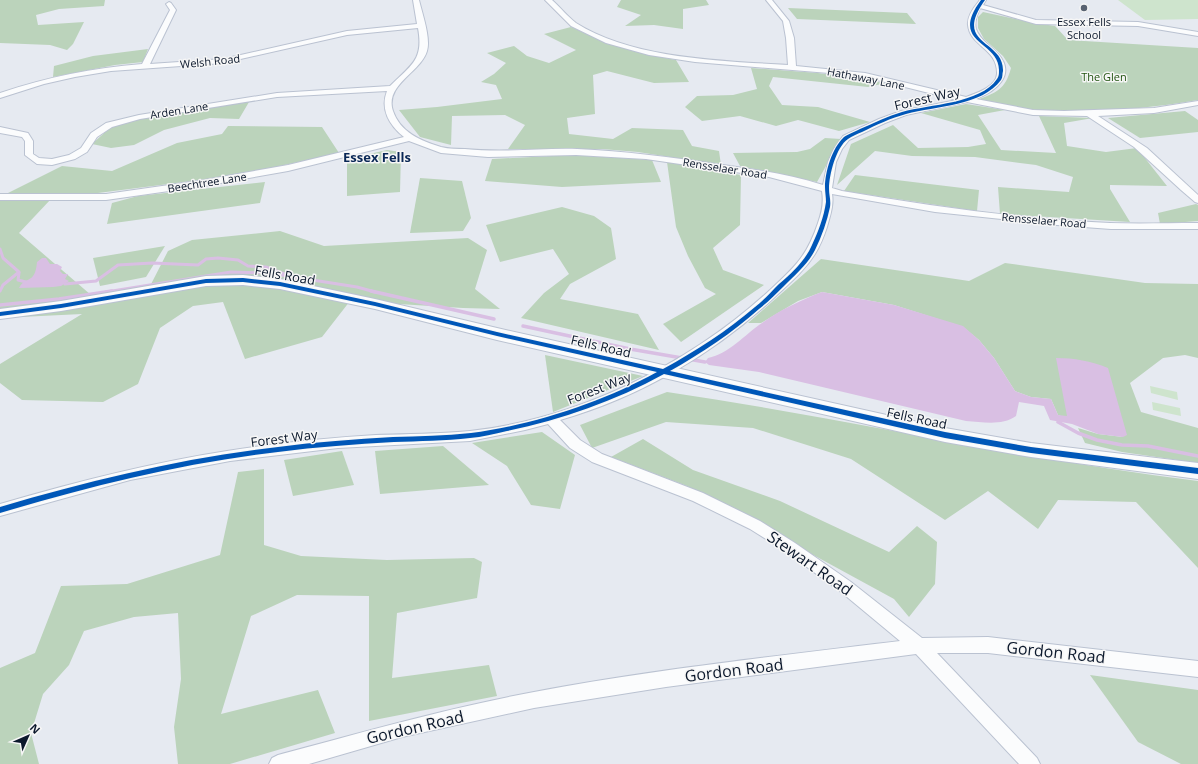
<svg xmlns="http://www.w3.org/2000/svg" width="1198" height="764" font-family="'Open Sans',sans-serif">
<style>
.green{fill:#cee4cd}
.forest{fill:#bbd3bb}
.water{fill:#d9bfe3}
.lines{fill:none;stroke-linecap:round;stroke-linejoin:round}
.stream-far1{stroke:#d9bfe3;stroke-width:3}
.stream{stroke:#d9bfe3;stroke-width:3.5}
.street-casing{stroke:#bac2d1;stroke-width:2}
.secondary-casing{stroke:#bac2d1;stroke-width:2}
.street{fill:#fbfcfd;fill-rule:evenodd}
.secondary{fill:#fbfcfd;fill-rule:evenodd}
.cycleway-casing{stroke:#f6f6f6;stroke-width:2}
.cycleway{fill:#0057b8;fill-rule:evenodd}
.poi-dot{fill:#586271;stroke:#f6f6f6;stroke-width:1.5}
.labels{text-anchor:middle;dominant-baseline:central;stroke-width:3;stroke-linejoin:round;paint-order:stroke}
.far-poi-label{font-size:11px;fill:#0b182c;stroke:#f6f6f6}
.far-street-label{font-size:11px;fill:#0b182c;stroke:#f6f6f6}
.far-park-label{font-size:11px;fill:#215310;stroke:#f6f6f6}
.street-label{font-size:13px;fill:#0b182c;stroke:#f6f6f6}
.far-quarter-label{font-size:13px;font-weight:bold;fill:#0a2856;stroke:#f6f6f6}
.near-street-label{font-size:16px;fill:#0b182c;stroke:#f6f6f6}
</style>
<rect width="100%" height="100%" fill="#e6eaf1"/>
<g class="green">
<polygon points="1118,0 1198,0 1198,19 1145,20"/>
<polygon points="1150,386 1177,392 1178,400 1151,393"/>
<polygon points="1152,402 1180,408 1181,416 1153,410"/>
</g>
<g class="forest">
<polygon points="0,0 105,0 104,6 59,9 36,15 38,25 84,22 73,44 67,50 50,45 0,43"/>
<polygon points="621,0 706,0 709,5 683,9 683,29 654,25 625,26 641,15 617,7"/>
<polygon points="788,8 907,13 916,24 797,19"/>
<path d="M983 12 1035 23 1055 26 1068 40 1198 48V100C1145 109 1091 114 1037 110 1017 108 997 103 977 100 997 92 1005 90 1011 68L1003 56 984 39 978 28V17Z"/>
<path d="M571 27C606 43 638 53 676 60L689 82 654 83 607 71 593 75 595 114 567 118 569 134 613 139 632 128 683 130 692 146 719 151 721 165 638 152 602 149H508L525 125 505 115 452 116 451 145 420 137 399 110 437 107 502 99 496 85 481 82 494 74 506 63 487 53 514 46 527 56 549 63 576 50 544 34Z"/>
<polygon points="148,49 143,62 115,65 53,77 54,66 93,56"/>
<polygon points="751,68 818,73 886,83 868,87 773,77 769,86 782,105 818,107 870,122 839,131 798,120 776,126 740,116 702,121 685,107 697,96 733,95 757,89"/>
<polygon points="249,102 239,119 210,118 164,130 134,145 111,148 92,144 112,126 162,114"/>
<polygon points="966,104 1005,110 978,115 1001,150 1056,153 1039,116 1093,118 1064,123 1067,146 1106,152 1137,148 1167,186 1110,185 1110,189 1130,222 1000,214 998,187 1069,192 1073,177 1036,165 975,157 912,156 875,151 837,185 851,144 893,125 918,148 968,147 986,144 980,130 921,113"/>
<polygon points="1185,111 1198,120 1198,132 1140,138 1108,118"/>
<polygon points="228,126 322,127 339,153 239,175 51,199 19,233 98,301 147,292 168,251 192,240 280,231 324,246 468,238 487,250 475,289 500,309 463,308 350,301 322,337 245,359 223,302 193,306 160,328 138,384 103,402 22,400 0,383 0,364 82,314 0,318 0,197 62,166 112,171 177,143 222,134"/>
<polygon points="825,138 841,139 817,182 740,166 733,153 797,152 810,149"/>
<polygon points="387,150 401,152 400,192 347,196 347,159"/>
<polygon points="571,155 652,160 661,182 562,187 485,181 492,159"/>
<polygon points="667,162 741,175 740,225 713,248 723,270 764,285 681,342 663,324 716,294 705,288 688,256 676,227"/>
<polygon points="855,175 979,190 977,211 844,191"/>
<polygon points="420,178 462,181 471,218 463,231 410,233"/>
<polygon points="265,182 260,203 107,224 112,203 138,196"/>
<polygon points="1196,204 1198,205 1198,221 1160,224 1158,213"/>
<polygon points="562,207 594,216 611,228 616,259 570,284 560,299 638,314 659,350 521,318 544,293 569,274 553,249 500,262 486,225"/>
<polygon points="165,246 146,277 100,286 93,258"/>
<polygon points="821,259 969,281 1005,263 1145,283 1198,284 1198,358 1185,355 1163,358 1130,383 1141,412 1198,428 1198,463 1122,452 1085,443 1078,428 1098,434 1123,437 1058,415 1051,399 1031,397 1015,391 994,358 979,340 963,327 894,305 822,292 798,301 761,323 748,323"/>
<polygon points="545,355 643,376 553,412"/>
<path d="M667 392C844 418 1020 459 1198 481V568L1136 502 1058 500 1038 529 988 491 945 520 851 459 753 428 666 422 592 448 580 425Z"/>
<polygon points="542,432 575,455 560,509 531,505 507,466 472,443"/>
<polygon points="643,439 693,470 780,501 889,552 917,526 937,542 935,584 909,617 894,599 687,486 611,457"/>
<polygon points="443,446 489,485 380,494 375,451"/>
<polygon points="342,451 354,485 293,496 284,460"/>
<polygon points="264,469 264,545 301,556 387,560 474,558 482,562 477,598 397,613 392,678 489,665 497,696 369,721 369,596 297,595 251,616 221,714 318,690 335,733 230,764 178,764 174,727 181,679 178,613 134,617 84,631 69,665 43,694 31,733 39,764 0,764 0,668 35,653 61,586 127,584 220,555 238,472"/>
<polygon points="1090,675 1198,690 1198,764 1181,764 1138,742"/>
</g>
<g class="water">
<path d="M42 258H46L50 264H57L62 267 60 271 63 274H68L65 279 69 281 61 286 53 287 19 288C26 275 35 285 37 262Z"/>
<path d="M822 292 894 305 963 326 979 340 994 358 1015 391 1031 397 1051 399 1058 415 1067 416 1056 358C1074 358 1091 361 1108 368L1127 435 1123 437 1098 434 1072 424 1050 420 1044 406 1019 402 1016 416C1002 426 983 422 966 421L759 372 709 365 705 362 708 358C729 354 744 335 762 323 780 310 801 300 822 292Z"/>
</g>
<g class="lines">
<g class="stream-far1">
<polyline points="0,249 3,258 19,272 3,285 0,291"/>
<polyline points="19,273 18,280 26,282"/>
<polyline points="65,284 96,281 118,265 152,263 198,265 206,259 218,258 238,260 248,266 266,267 287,275"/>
<polyline points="106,292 231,272 268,273 357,287 375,292"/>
</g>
<g class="stream">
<polyline points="371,291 494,319"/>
<polyline points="0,305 59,299 112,291"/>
<polyline points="523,326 630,349 682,358"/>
<polyline points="688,359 705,362"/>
<polyline points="1058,422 1078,433 1097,440 1122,445 1148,446 1198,456"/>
</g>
<defs>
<path id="street" d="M413 0H419C422 13 431 38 427 51 421 72 384 85 393 111 400 132 421 141 441 147 449 149 458 149 465 149 503 153 540 148 577 149 624 151 670 157 716 164 752 169 788 174 823 185L828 162 834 149 843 136 879 119 901 111 957 100 865 77 829 73 695 62 649 55 606 43 571 26 545 0H552C560 7 568 17 576 23 633 59 722 61 788 65L786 38 783 21 766 0H772L789 21 794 38 796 66 865 73 966 97C977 93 996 87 997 74 998 48 970 47 968 25 967 16 974 7 980 0H986L983 5 1036 20 1138 22 1198 32V36L1138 26 1036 24 980 8C977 15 974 22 976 29 980 40 991 46 998 54 1017 75 995 92 976 99L1033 110 1064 111 1154 108 1198 101V105L1154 113 1098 116 1147 148 1198 195V203L1195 202 1181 190 1134 147 1087 116 1033 115 967 102 906 115 885 123 849 140 842 149 836 162 832 188 842 191C931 206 1020 219 1110 223 1139 224 1169 223 1198 223V229H1111L1057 225 935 212 832 194C834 205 830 216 827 227 824 236 820 246 815 254 805 270 791 282 778 294 717 352 641 397 560 420L580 440 602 454 703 493 760 521 795 543 851 582 922 638 988 637 1198 661V677L988 653H937L1037 758 1040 764H1019L916 654 666 687 534 708 402 737 309 764H269L272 758 278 755C363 732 448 708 534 692 656 669 778 656 900 641L841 592 785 551 750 529 693 501 592 462 570 448 548 424 525 430 470 441 338 448 230 461 130 480 0 516V504C75 482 150 463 227 451 277 443 327 438 376 435 407 434 439 434 470 431 578 419 690 364 770 290 795 267 807 256 818 223 822 212 824 203 822 191L769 177 646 159 576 155 488 157 441 153 409 141 288 171 204 186 106 200H0V194H106L204 180 288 165 404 137C389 125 380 109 387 91L277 97 140 119 112 127 97 137 87 152 75 159 52 165 37 164 25 155V141L22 137 0 133V127L28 133 33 141V154L39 158 52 159 69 155 81 148 91 133 106 123 139 115 277 93 390 86C411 65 424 60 418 28L347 35 223 63 111 71 75 77 44 84 0 98V93C48 77 92 68 142 64L170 10 166 4 169 2 171 3 176 10 150 64 223 59 347 31 417 24Z"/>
<polygon id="secondary" points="243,275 280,279 375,299 497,328 945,428 1031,443 1198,463 1198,479 1031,457 945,442 497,340 375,309 280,289 243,285 206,286 61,311 0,319 0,309 61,301 206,276"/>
</defs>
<use href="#street" class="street-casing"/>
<use href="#secondary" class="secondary-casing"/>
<use href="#street" class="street"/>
<use href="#secondary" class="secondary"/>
<defs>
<path id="cycleway" d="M981 0H985C952 46 1004 39 1003 71 1002 74 1003 77 1001 80 982 106 936 106 906 114 891 118 876 125 862 132 857 134 852 136 848 139 836 147 829 175 829 189 829 195 831 200 830 207 827 221 822 236 815 250 808 264 795 275 784 286 776 294 768 302 759 309 732 333 702 353 670 371L945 432 1031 447 1198 468V474L1031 453 945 438 664 374C615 401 561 420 507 431 494 434 482 437 470 438 445 441 419 441 394 442 355 444 317 447 278 452 183 463 91 486 0 513V507C91 480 183 458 278 447 316 442 355 439 393 437 419 436 445 436 471 433 533 425 603 402 657 372L497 336 375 306 280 286 243 282 206 283 61 308 0 316V312L61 304 206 279 243 278 280 282 375 302 497 332 663 369C696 351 727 331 755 307 764 300 771 292 779 284 792 273 805 261 812 245 818 232 824 217 826 202 826 197 825 192 825 187 825 172 832 148 844 137 848 134 855 132 860 129 874 123 888 116 902 112 930 104 980 104 997 79 999 76 999 74 999 71 1000 40 948 45 981 0Z"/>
</defs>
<use href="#cycleway" class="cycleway-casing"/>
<use href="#cycleway" class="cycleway"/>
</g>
<circle class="poi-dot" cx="1084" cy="8" r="4"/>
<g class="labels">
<g class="far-poi-label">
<text x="1084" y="21">Essex Fells<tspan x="1084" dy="13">School</tspan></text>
</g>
<g class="far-street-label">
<text transform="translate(210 61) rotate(-6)">Welsh Road</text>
<text transform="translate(866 78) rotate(11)">Hathaway Lane</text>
<text transform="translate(179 110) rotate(-9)">Arden Lane</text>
<text transform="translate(725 168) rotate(9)">Rensselaer Road</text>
<text transform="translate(207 182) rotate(-9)">Beechtree Lane</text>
<text transform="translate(1044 220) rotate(5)">Rensselaer Road</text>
</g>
<g class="far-park-label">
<text x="1104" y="76">The Glen</text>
</g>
<g class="street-label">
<text transform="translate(927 98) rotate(-13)">Forest Way</text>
<text transform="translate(285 275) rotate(10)">Fells Road</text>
<text transform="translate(601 346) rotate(13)">Fells Road</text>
<text transform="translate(599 388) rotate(-21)">Forest Way</text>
<text transform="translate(917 418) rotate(12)">Fells Road</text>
<text transform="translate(284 438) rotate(-7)">Forest Way</text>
</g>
<g class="far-quarter-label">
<text x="377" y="157">Essex Fells</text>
</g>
<g class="near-street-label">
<text transform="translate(810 563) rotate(35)">Stewart Road</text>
<text transform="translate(1056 652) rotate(6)">Gordon Road</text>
<text transform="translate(734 670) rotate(-7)">Gordon Road</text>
<text transform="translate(415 727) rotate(-13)">Gordon Road</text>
</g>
</g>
<g transform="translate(28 736) rotate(45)" stroke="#f6f6f6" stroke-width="3" paint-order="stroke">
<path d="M0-3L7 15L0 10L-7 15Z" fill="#0b182c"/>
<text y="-6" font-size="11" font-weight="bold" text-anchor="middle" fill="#0b182c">N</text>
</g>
</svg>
